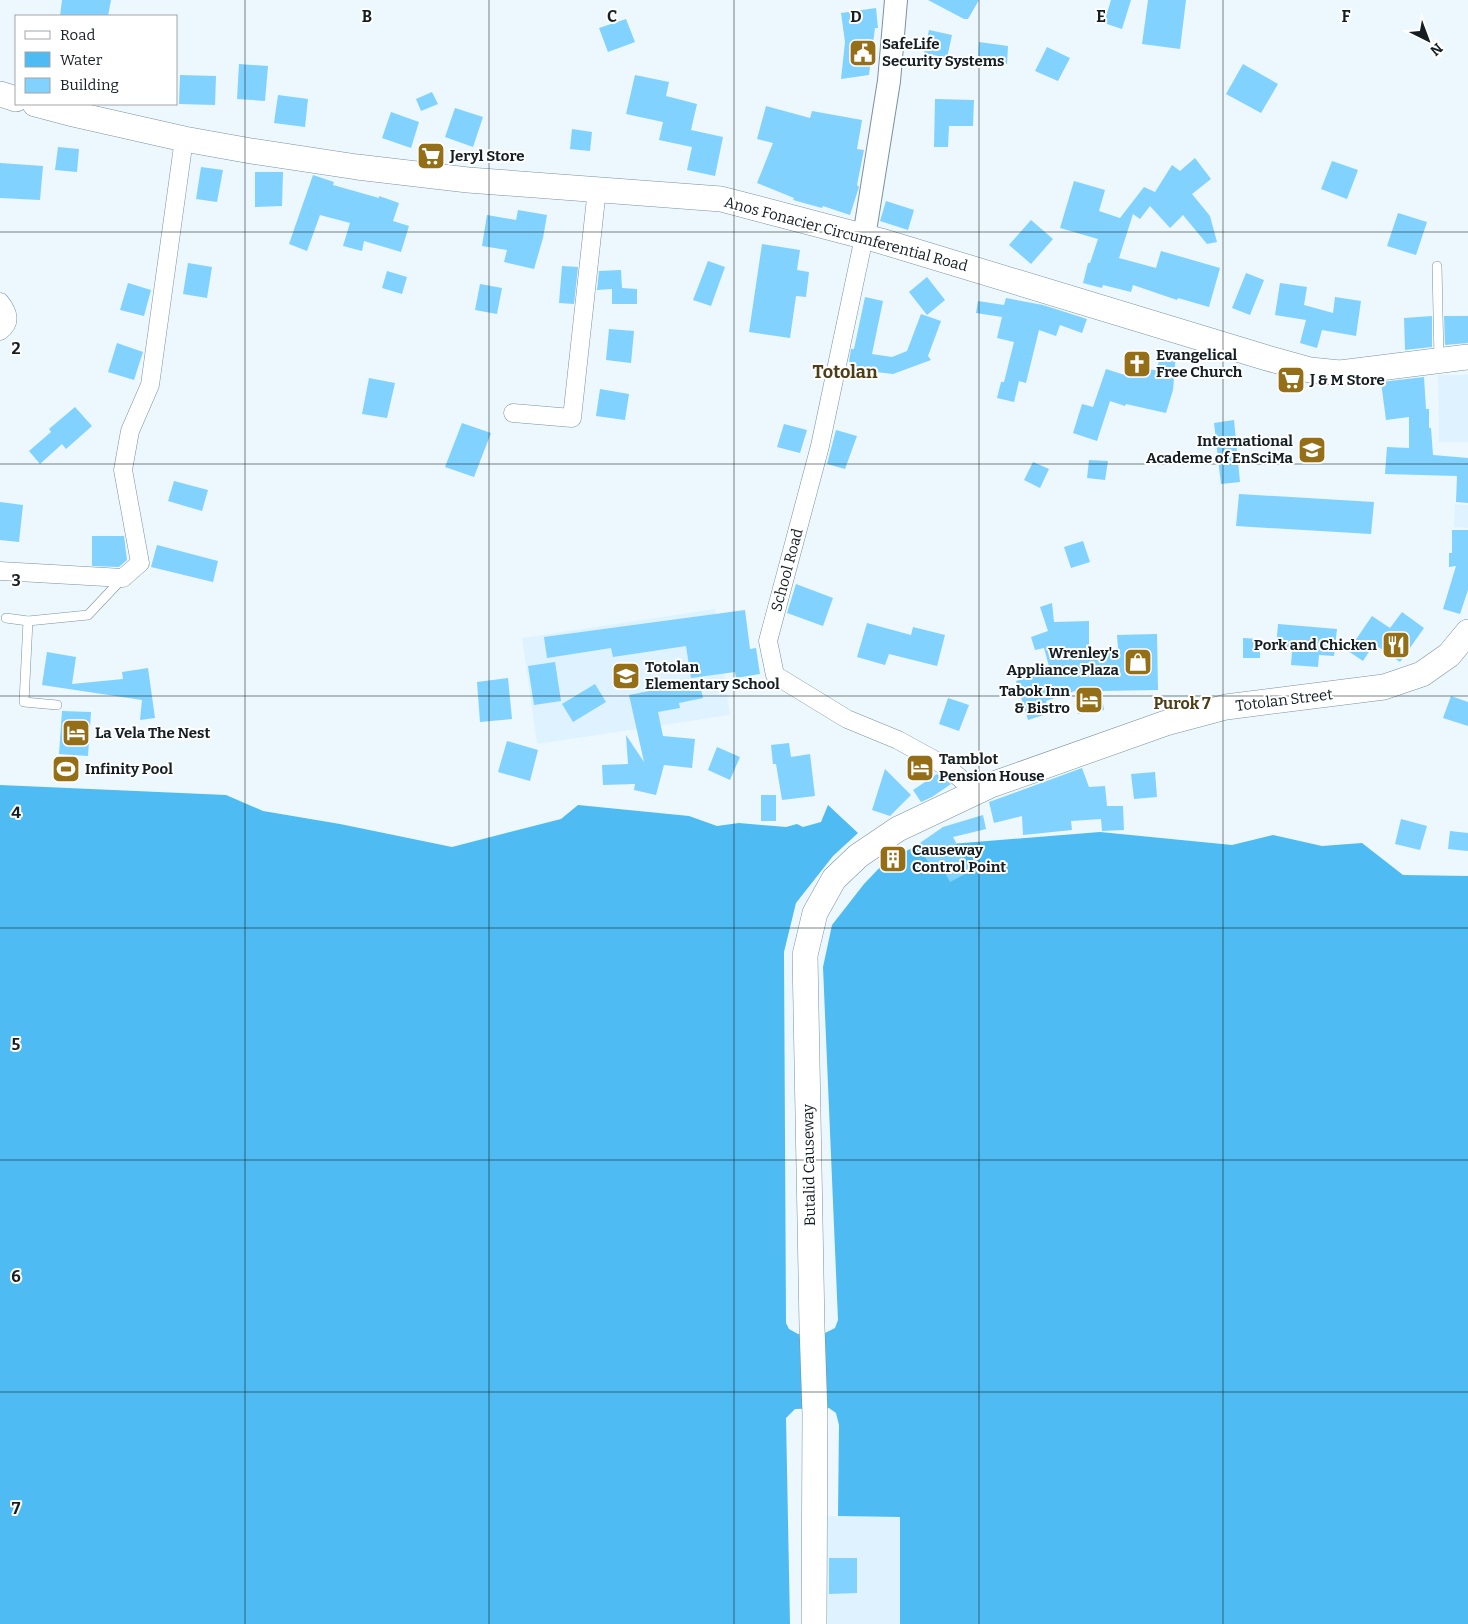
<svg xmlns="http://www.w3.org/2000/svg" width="1468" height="1624" font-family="Bitter,serif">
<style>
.built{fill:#def3ff}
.water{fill:#4ebbf2}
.building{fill:#81d2fe}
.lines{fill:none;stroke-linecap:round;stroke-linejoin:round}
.service-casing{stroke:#7992a1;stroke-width:10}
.minor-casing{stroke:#7992a1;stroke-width:19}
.tertiary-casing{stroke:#7992a1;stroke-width:24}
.secondary-casing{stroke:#7992a1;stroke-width:26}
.service{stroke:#fff;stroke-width:9}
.minor{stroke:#fff;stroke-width:18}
.tertiary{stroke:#fff;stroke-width:22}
.secondary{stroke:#fff;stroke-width:25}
.grid{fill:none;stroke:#141e23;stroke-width:1;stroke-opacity:0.55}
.labels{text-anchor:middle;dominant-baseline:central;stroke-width:4;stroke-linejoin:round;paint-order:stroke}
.poi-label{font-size:15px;font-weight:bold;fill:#141e23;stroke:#fff;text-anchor:start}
.street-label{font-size:15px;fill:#141e23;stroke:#fff}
.neighbourhood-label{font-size:16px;font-weight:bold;fill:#4f3d17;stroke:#fff}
.quarter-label{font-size:18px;font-weight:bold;fill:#4f3d17;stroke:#fff}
.grid-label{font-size:16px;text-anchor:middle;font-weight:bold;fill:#141e23;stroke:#fff;stroke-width:4;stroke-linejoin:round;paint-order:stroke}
</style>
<rect width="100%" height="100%" fill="#edf8fe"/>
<g class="built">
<polygon points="1438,375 1468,375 1468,442 1439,442"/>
<polygon points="1455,504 1468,505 1468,528 1454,527"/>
<polygon points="715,609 730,715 537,744 522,638"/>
<polygon points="838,1516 900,1517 900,1624 823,1624 822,1517"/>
</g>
<g class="water">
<polygon points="56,763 77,765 76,775 55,774"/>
<polygon points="0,785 226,795 263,811 340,824 452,847 561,819 578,805 689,816 717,826 739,823 786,827 797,824 803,827 821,822 828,805 858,833 833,856 796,903 784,952 786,1323 789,1329 798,1334 825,1333 835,1328 838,1320 823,967 832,925 864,884 885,862 914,847 1100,832 1232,845 1273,835 1322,846 1362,843 1403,875 1468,876 1468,1624 900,1624 900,1517 838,1516 839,1425 836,1413 829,1408 795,1409 786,1418 790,1624 0,1624"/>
</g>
<g class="building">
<polygon points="62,0 111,0 108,16 60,16"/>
<polygon points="928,0 979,0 968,19 964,19"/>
<polygon points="1111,0 1131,0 1122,29 1104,23"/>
<polygon points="1148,0 1186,0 1180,49 1142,44"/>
<polygon points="876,8 878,28 875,28 869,75 841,79 845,42 841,13"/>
<polygon points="626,19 635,42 608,52 599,28"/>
<polygon points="929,30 952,35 947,58 924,53"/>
<polygon points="979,42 1008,46 1007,64 978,63"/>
<polygon points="1047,47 1070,58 1058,81 1035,71"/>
<polygon points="239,64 268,66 265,101 237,99"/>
<polygon points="1243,64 1278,84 1261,113 1226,94"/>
<polygon points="180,75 216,76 215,105 179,104"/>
<polygon points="635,75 669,82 666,96 697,104 691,130 723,137 715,176 687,170 692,147 659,140 663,122 626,114"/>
<polygon points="432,92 438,104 421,111 416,99"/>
<polygon points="278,95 308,99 305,127 274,123"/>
<polygon points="935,99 974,100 973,126 949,126 948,147 934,147"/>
<polygon points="766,106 810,118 812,111 862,120 857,149 864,150 857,185 859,187 850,215 823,206 822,208 793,200 794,198 757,183 773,143 757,139"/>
<polygon points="455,108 483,117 473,147 445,137"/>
<polygon points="391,112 419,122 411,148 382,138"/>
<polygon points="572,129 592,132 590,151 570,149"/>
<polygon points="58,147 79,149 77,172 55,170"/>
<polygon points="1195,158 1211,179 1192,194 1210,216 1217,242 1207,244 1183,215 1170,228 1150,206 1140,219 1133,214 1119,258 1156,268 1161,251 1220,268 1209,307 1178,298 1177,300 1133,285 1131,292 1103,285 1102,288 1083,283 1088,263 1090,263 1098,239 1060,228 1074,181 1105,190 1099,211 1120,218 1144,187 1155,192 1172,165 1180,171"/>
<polygon points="1332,161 1358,170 1347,199 1321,189"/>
<polygon points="0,163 43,166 40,200 0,198"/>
<polygon points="201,167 223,170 217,202 196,199"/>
<polygon points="255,172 283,172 282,206 255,207"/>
<polygon points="313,175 334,182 333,185 379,198 379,196 399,203 393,221 409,226 401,252 364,241 362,251 343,246 350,223 320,215 307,251 289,244"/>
<polygon points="886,201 914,210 908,230 880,221"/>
<polygon points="518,210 547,215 543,238 534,269 504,262 507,250 482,246 487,215 516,220"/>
<polygon points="1398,213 1427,222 1416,255 1387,246"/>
<polygon points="1031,220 1053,239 1031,264 1009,245"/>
<polygon points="762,244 800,250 797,270 809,272 806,297 796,296 790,338 749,332"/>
<polygon points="708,261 725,267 711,306 693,300"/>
<polygon points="188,263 212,267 207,298 183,294"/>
<polygon points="562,266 578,267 574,304 559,303"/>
<polygon points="621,270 622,288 637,289 637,304 612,304 612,289 597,290 599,271"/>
<polygon points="387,271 407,277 402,294 382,288"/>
<polygon points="1246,273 1264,280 1250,315 1232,308"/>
<polygon points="927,277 945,300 927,315 909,292"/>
<polygon points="128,283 151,290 144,316 120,310"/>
<polygon points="1280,283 1307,287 1304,305 1333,313 1335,297 1361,301 1356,336 1322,330 1317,348 1300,343 1306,320 1275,315"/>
<polygon points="480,284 502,288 497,314 475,310"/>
<polygon points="865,297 883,301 872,354 892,357 907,351 921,314 941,321 928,356 931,360 893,374 868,371 867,378 854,377 854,370 849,361 851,349 854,349"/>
<polygon points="1006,298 1043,305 1087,319 1082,333 1060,325 1056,336 1039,330 1026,383 1019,381 1014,402 997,398 1001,382 1004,382 1014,342 997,338 1002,317 976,313 978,301 1004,305"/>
<polygon points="1432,316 1432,347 1405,350 1404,318"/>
<polygon points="1444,316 1468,316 1468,343 1445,345"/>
<polygon points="609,329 634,331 631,363 606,360"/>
<polygon points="117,343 143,352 134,380 108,372"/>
<polygon points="1162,353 1176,354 1173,390 1166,413 1126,404 1125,406 1110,401 1097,441 1073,433 1082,404 1093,407 1106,369 1134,378 1135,369 1156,370"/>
<polygon points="1424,377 1426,409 1429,409 1429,428 1431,428 1433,455 1468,458 1468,503 1456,502 1457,476 1385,474 1387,447 1409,448 1409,417 1386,420 1381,382"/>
<polygon points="369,378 395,383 387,418 362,414"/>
<polygon points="600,389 629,394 625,420 596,416"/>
<polygon points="75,407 92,426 66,449 62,444 40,464 29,451 51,432 49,429"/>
<polygon points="1234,420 1240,482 1221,484 1214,423"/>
<polygon points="462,423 491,433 474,477 445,467"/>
<polygon points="784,424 807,430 800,453 777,447"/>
<polygon points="836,430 857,436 845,469 827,464"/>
<polygon points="1089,460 1108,461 1105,480 1087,478"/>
<polygon points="1033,462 1049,469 1040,488 1024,480"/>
<polygon points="174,481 208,490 202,511 168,501"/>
<polygon points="1239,494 1374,502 1371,534 1236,526"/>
<polygon points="0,502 23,505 19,542 0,540"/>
<polygon points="1452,530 1468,530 1468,590 1460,614 1443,609 1456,566 1449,567 1449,553 1452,553"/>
<polygon points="92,536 124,536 127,560 119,567 92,566"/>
<polygon points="1083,541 1090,562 1071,568 1064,547"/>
<polygon points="157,545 218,561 213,582 151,567"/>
<polygon points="796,584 833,598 823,626 787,613"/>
<polygon points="1052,603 1054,622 1089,621 1089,650 1118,648 1117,635 1157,634 1158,690 1101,691 1104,710 1078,714 1075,691 1046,701 1050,713 1028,720 1016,681 1050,670 1044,648 1035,650 1031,637 1048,631 1040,607"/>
<polygon points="745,610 750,649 756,648 760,674 736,678 735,672 691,678 686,646 613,657 611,648 547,658 544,637"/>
<polygon points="1402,612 1424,628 1400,662 1374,644 1363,661 1348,651 1372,616 1390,628"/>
<polygon points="867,623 911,635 913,627 945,635 937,666 889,654 885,665 857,657"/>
<polygon points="1278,624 1337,629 1334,656 1319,655 1318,667 1291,665 1292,651 1276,649"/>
<polygon points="1243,638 1260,639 1260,658 1243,658"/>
<polygon points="47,652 76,657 72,684 123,679 122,672 148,668 155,718 140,720 142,700 42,685"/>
<polygon points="555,662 561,701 534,705 528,666"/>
<polygon points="508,678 512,719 480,722 477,682"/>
<polygon points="699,681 703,698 679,703 680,708 658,712 663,736 695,739 692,768 664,765 656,795 634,790 635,784 603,785 602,765 628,764 626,735 644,762 629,695"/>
<polygon points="595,684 606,702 573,722 562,704"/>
<polygon points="1451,696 1468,702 1468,726 1443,718"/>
<polygon points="948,698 969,705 959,731 939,724"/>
<polygon points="62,711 91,712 88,756 59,754"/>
<polygon points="507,741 538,750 530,781 498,772"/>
<polygon points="789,743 791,757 810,754 815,796 782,800 776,764 773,764 771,745"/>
<polygon points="717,747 740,757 730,780 708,770"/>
<polygon points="1082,768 1089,787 1105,786 1107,806 1123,806 1124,830 1102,831 1101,819 1071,821 1072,830 1023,835 1022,816 994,823 989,802"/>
<polygon points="885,769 911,795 890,816 872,810"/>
<polygon points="1155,772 1157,797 1134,799 1131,774"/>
<polygon points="937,774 951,784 932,797 921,802 913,790"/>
<rect x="761" y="795" width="15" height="26"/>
<polygon points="983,815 986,829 953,837 971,871 950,882 941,866 934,871 917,845 943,827"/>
<polygon points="1401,819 1427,826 1420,850 1395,844"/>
<polygon points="1450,831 1468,833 1468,851 1448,849"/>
<polygon points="829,1558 857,1558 857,1593 829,1594"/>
</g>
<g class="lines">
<defs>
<g id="service">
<polyline points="1437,266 1439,360"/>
<polyline points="6,618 28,621 88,615 122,579"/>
<polyline points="28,621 24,702 57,705"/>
</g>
<g id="minor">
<polyline points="864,237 820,446 768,641 775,675 847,719 898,740 947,767 976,792"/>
<path d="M0 302C8 312 12 322 0 331"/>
<polyline points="513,413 572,418 597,189"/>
<polyline points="0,571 123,578 140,563 123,470 130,431 150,385 184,139"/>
</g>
<polyline id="tertiary" points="864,237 889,81 896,0"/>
<g id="secondary">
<polyline points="0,94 16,99"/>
<polyline points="35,104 69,113 184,139 251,151 357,167 468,180 721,199 881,241 1267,358 1310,370 1340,373 1468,357"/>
<polyline points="814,1624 815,1414 812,1327 805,955 815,913 834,879 858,856 898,829 991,785 1166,723 1226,707 1384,687 1422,674 1449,655 1468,632"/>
</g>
</defs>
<use href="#service" class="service-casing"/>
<use href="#minor" class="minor-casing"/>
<use href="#tertiary" class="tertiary-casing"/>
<use href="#secondary" class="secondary-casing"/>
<use href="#service" class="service"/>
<use href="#minor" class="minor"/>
<use href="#tertiary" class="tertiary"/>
<use href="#secondary" class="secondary"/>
</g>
<path class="grid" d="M245 0V1624M489 0V1624M734 0V1624M979 0V1624M1223 0V1624M0 232H1468M0 464H1468M0 696H1468M0 928H1468M0 1160H1468M0 1392H1468"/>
<defs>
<symbol id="civic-square" viewBox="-11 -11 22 22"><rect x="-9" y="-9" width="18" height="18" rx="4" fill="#946f18" stroke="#fff"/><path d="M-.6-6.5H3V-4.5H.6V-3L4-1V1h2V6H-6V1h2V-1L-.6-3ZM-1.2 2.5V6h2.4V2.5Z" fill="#fff"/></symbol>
<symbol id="supermarket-square" viewBox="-11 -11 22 22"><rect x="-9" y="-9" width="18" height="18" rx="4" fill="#946f18" stroke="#fff"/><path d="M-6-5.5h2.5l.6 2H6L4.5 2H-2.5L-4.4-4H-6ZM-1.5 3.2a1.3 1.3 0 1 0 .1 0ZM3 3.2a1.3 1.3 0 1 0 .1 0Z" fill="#fff"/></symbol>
<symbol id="church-square" viewBox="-11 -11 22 22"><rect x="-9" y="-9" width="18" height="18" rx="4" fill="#946f18" stroke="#fff"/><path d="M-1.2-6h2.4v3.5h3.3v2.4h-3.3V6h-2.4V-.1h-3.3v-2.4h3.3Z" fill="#fff"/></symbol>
<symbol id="school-square" viewBox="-11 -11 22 22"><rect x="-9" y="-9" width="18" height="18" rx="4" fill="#946f18" stroke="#fff"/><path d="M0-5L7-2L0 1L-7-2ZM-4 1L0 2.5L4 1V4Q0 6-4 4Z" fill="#fff"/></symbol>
<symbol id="restaurant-square" viewBox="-11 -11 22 22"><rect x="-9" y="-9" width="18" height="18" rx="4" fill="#946f18" stroke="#fff"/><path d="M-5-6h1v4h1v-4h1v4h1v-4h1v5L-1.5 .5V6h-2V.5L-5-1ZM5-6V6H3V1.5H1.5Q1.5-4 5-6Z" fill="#fff"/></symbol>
<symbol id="shop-square" viewBox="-11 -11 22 22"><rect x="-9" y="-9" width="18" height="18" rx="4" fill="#946f18" stroke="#fff"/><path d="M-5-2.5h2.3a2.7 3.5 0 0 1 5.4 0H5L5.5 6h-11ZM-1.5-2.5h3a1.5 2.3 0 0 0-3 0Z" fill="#fff"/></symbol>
<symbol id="hotel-square" viewBox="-11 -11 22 22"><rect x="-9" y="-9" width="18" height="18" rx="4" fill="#946f18" stroke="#fff"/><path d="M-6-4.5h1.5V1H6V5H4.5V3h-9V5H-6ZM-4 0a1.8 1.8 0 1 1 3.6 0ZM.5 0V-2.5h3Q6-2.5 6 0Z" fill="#fff"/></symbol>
<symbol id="stadium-square" viewBox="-11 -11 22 22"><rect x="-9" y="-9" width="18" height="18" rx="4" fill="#946f18" stroke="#fff"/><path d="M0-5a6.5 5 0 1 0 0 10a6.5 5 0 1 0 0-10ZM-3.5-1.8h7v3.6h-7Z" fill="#fff"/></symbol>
<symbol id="building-square" viewBox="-11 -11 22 22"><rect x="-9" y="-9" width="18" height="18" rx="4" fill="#946f18" stroke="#fff"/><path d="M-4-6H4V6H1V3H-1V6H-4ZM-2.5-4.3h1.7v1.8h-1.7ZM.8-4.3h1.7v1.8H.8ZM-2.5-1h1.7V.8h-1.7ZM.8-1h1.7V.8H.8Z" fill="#fff"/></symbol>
</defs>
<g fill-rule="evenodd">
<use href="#civic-square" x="847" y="37" width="32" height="32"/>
<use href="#supermarket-square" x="415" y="140" width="32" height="32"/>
<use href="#church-square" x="1121" y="348" width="32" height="32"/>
<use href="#supermarket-square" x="1275" y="364" width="32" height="32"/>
<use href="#school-square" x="1296" y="434" width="32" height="32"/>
<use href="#restaurant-square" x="1380" y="629" width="32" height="32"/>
<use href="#shop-square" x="1122" y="646" width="32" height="32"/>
<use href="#school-square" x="610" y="660" width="32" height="32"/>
<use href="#hotel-square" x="1073" y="684" width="32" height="32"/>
<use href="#hotel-square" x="60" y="717" width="32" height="32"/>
<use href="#hotel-square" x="904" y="752" width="32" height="32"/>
<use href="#stadium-square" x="50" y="753" width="32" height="32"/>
<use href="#building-square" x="877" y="843" width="32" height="32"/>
</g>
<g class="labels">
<g class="poi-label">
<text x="882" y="44">SafeLife<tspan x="882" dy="17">Security Systems</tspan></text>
<text x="450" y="156">Jeryl Store</text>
<text x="1156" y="355">Evangelical<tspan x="1156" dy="17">Free Church</tspan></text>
<text x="1310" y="380">J &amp; M Store</text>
<text x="1293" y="441" text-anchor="end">International<tspan x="1293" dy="17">Academe of EnSciMa</tspan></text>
<text x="1377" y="645" text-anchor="end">Pork and Chicken</text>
<text x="1119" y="653" text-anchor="end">Wrenley's<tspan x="1119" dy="17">Appliance Plaza</tspan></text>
<text x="645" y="667">Totolan<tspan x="645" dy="17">Elementary School</tspan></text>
<text x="1070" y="691" text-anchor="end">Tabok Inn<tspan x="1070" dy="17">&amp; Bistro</tspan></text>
<text x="95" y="733">La Vela The Nest</text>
<text x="939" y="759">Tamblot<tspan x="939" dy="17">Pension House</tspan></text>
<text x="85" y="769">Infinity Pool</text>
<text x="912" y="850">Causeway<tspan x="912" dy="17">Control Point</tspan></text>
</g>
<g class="street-label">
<text transform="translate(846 234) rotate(15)">Anos Fonacier Circumferential Road</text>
<text transform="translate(787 570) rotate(-75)">School Road</text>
<text transform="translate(1284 700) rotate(-7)">Totolan Street</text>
<text transform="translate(809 1165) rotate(-91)">Butalid Causeway</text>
</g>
<g class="neighbourhood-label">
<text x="1182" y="703">Purok 7</text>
</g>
<g class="quarter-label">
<text x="845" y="372">Totolan</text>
</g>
</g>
<g class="grid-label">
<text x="367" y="22">B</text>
<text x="612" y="22">C</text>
<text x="856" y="22">D</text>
<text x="1101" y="22">E</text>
<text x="1346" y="22">F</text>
<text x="16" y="354">2</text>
<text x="16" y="586">3</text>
<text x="16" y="818">4</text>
<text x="16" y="1050">5</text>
<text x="16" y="1282">6</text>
<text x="16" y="1514">7</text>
</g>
<rect x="15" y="15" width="162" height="90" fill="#ffffff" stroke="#a1a5a7"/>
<rect x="25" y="31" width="25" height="8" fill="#ffffff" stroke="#a1a5a7"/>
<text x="60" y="40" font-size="15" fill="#141e23">Road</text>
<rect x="25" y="52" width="25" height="15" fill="#4ebbf2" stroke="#a1a5a7"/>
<text x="60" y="65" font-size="15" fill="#141e23">Water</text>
<rect x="25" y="78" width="25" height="15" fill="#81d2fe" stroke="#a1a5a7"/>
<text x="60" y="90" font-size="15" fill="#141e23">Building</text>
<g transform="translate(1428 40) rotate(138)" stroke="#ffffff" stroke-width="4" paint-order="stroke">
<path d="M0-4L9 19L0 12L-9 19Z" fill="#141e23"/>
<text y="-8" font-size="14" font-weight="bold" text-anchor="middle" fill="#141e23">N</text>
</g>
</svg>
